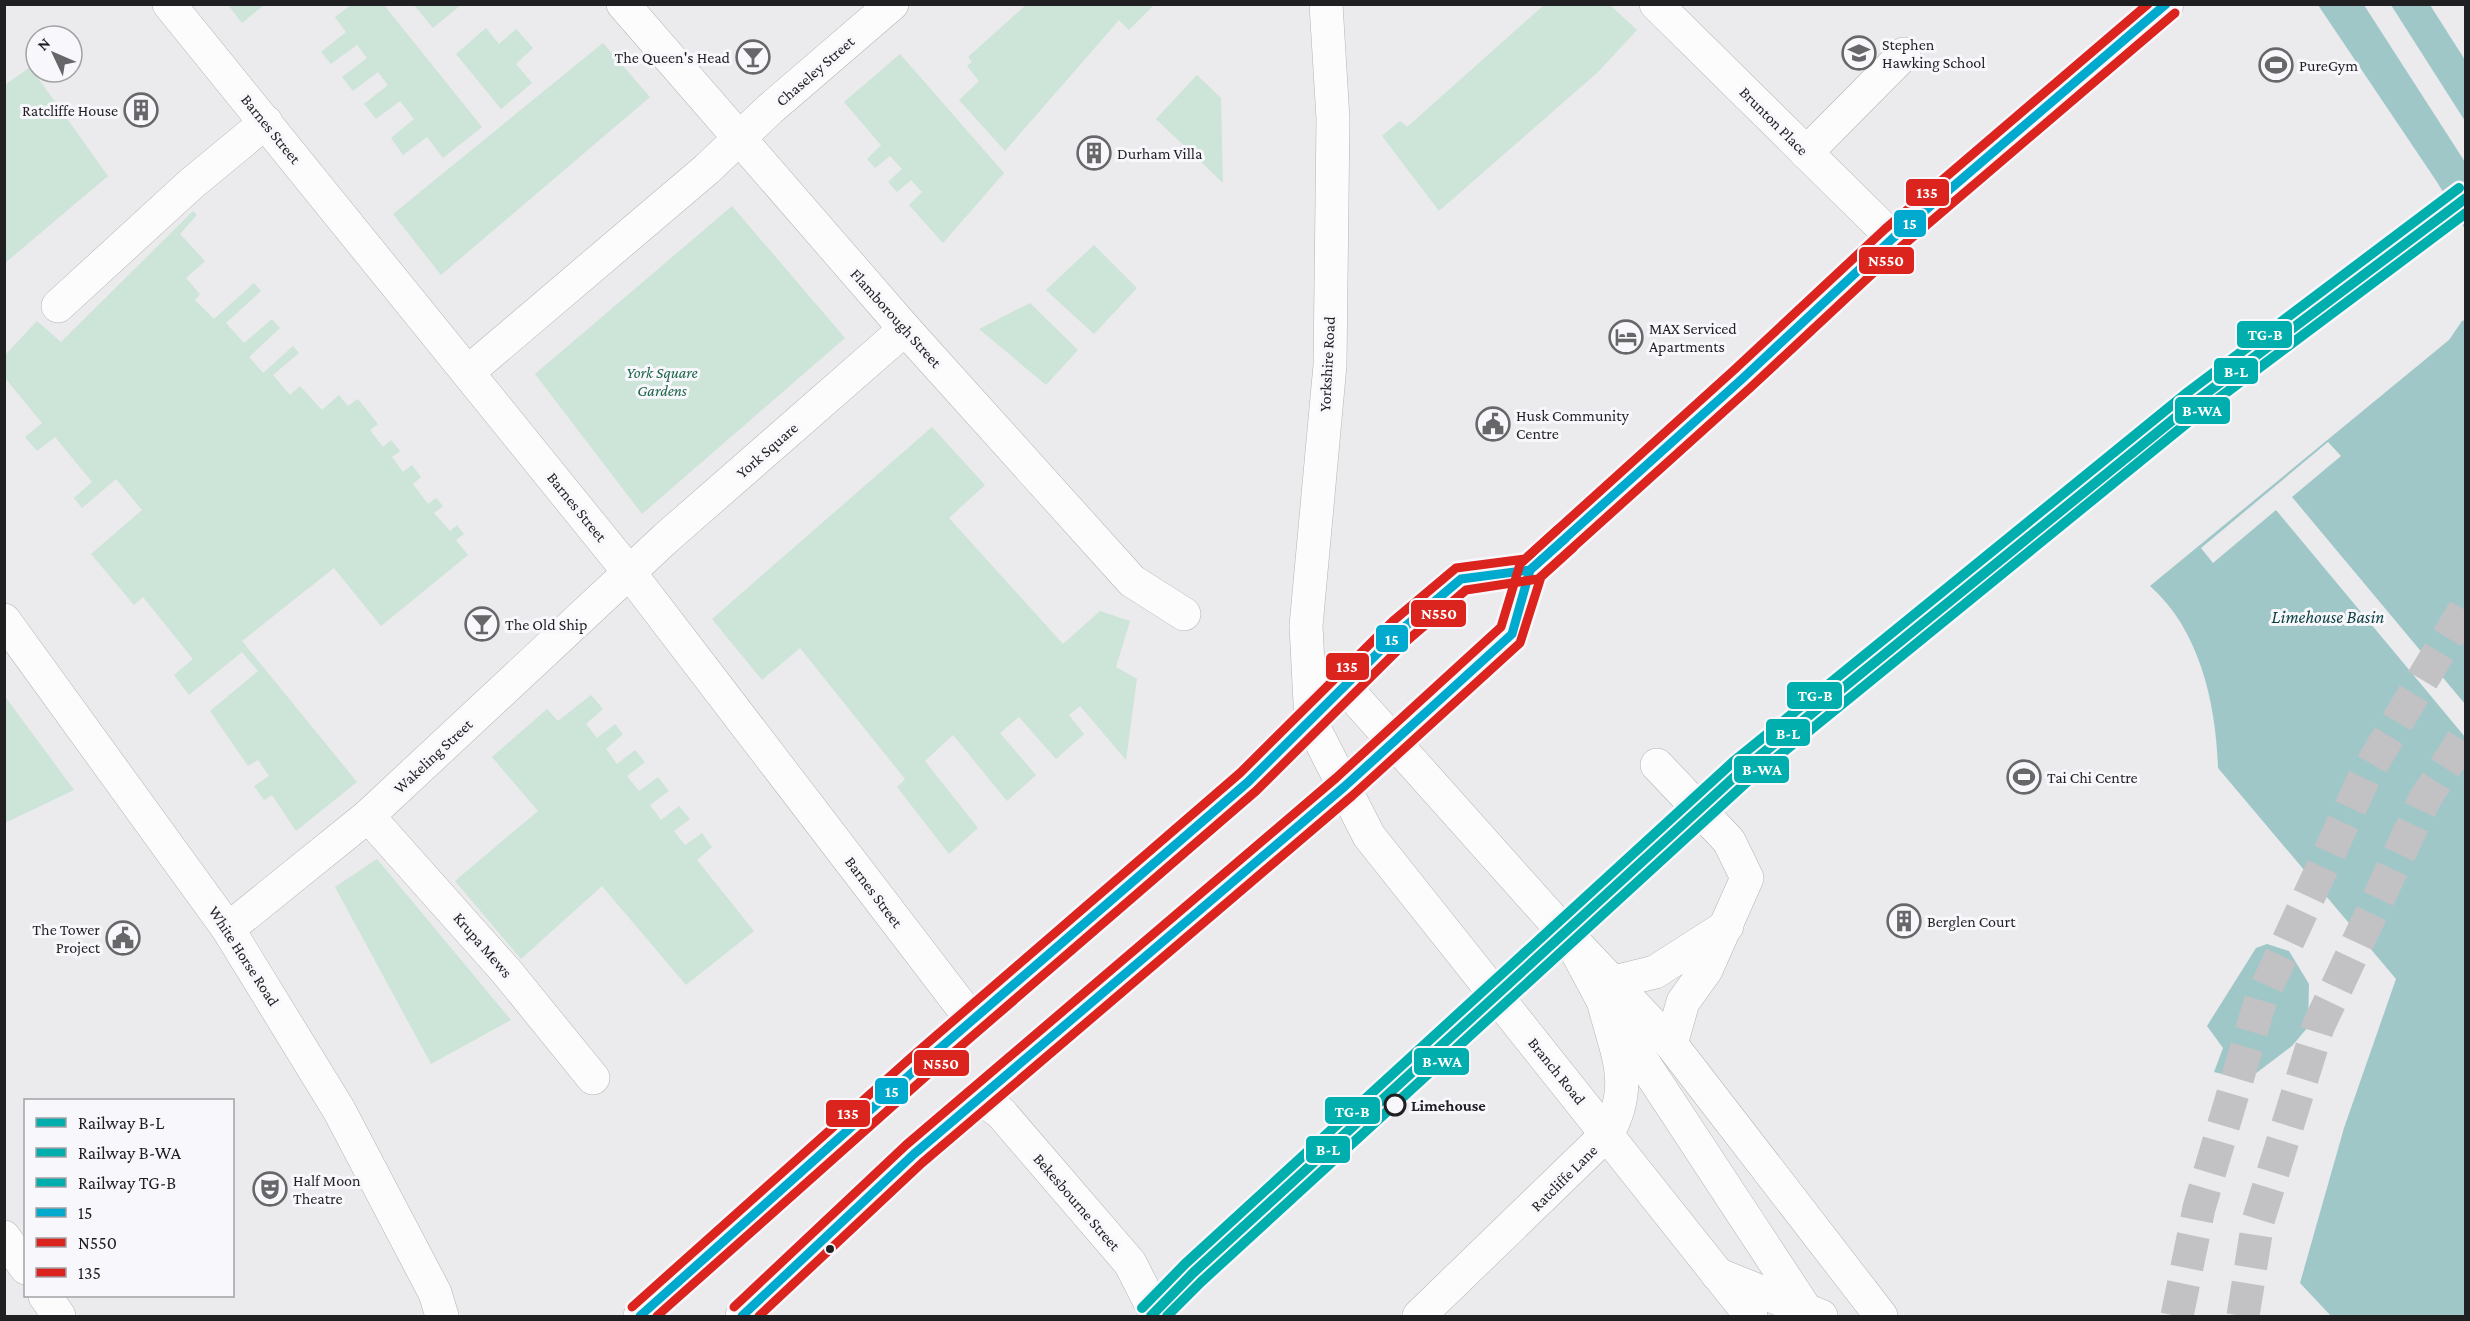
<svg xmlns="http://www.w3.org/2000/svg" width="2470" height="1321" font-family="'Crimson Pro',serif">
<style>
.green{fill:#cde4d8}
.water{fill:#9fc7c8}
.pier{fill:#ebeaed}
.lines{fill:none;stroke-linecap:round;stroke-linejoin:round}
.highway-tunnel{stroke:#c2c1c4;stroke-width:33;stroke-dasharray:33 16;stroke-linecap:butt}
.minor-casing{stroke:#b5b4b6;stroke-width:34}
.major-casing{stroke:#b5b4b6;stroke-width:34}
.highway-casing{stroke:#b5b4b6;stroke-width:34}
.minor{stroke:#fcfcfc;stroke-width:33}
.major{stroke:#fcfcfc;stroke-width:33}
.highway{stroke:#fcfcfc;stroke-width:33}
.bus-1-casing{stroke:#f8f7fc;stroke-width:14}
.bus-2-casing{stroke:#f8f7fc;stroke-width:14}
.bus-3-casing{stroke:#f8f7fc;stroke-width:14}
.bus-1{stroke:#00a9ce;stroke-width:9}
.bus-2{stroke:#dc241f;stroke-width:9}
.bus-3{stroke:#dc241f;stroke-width:9}
.rail-1-casing{stroke:#f8f7fc;stroke-width:15}
.rail-2-casing{stroke:#f8f7fc;stroke-width:15}
.rail-3-casing{stroke:#f8f7fc;stroke-width:15}
.rail-1{stroke:#00afad;stroke-width:10}
.rail-2{stroke:#00afad;stroke-width:10}
.rail-3{stroke:#00afad;stroke-width:10}
.stop-dot{fill:#f8f7fc;stroke:#201f21;stroke-width:3}
.bus-dot{fill:#201f21;stroke:#f8f7fc;stroke-width:2}
.labels{text-anchor:middle;dominant-baseline:central;stroke-width:6;stroke-linejoin:round;paint-order:stroke}
.poi-label{font-size:16px;fill:#201f21;stroke:#f8f7fc;text-anchor:start}
.street-label{font-size:16px;fill:#201f21;stroke:#f8f7fc}
.park-label{font-size:16px;font-style:italic;fill:#1d6647;stroke:#f8f7fc}
.stop-label{font-size:16px;font-weight:bold;fill:#201f21;stroke:#f8f7fc;text-anchor:start}
.water-label{font-size:18px;font-style:italic;fill:#083f40;stroke:#f8f7fc}
.line-badge{stroke:#f8f7fc;stroke-width:2}
.badge-label{font-size:16px;text-anchor:middle;font-weight:bold;fill:#fff}
</style>
<rect width="100%" height="100%" fill="#ebeaed"/>
<g class="green">
<polygon points="1027,4 1154,5 1129,30 1119,20 1005,151 959,100 979,81 967,66 972,62 968,57"/>
<polygon points="228,5 264,5 242,23"/>
<polygon points="351,5 384,5 482,127 443,158 427,137 403,155 391,138 414,119 400,101 376,119 364,104 388,85 378,72 353,91 342,77 367,58 357,45 331,64 321,52 346,32 335,17"/>
<polygon points="414,5 461,5 433,28"/>
<polygon points="1544,5 1610,5 1637,30 1598,72 1439,211 1382,136 1400,121 1407,127"/>
<polygon points="486,28 499,44 516,29 533,48 516,64 532,83 501,109 456,54"/>
<polygon points="603,43 650,97 441,275 393,214"/>
<polygon points="900,54 1004,173 943,243 909,205 922,192 911,180 897,192 888,182 902,169 890,156 875,168 867,159 881,145 844,102"/>
<polygon points="30,67 108,176 5,263 5,85"/>
<polygon points="1197,75 1221,98 1223,183 1156,119"/>
<polygon points="732,206 845,338 642,514 535,374"/>
<polygon points="193,211 197,215 180,234 205,261 186,278 200,294 195,300 214,319 254,283 261,291 226,323 244,343 272,319 280,328 249,357 263,373 293,346 299,353 273,375 290,395 300,386 322,410 339,395 348,406 358,399 378,424 370,430 383,447 391,440 400,451 392,457 403,472 412,465 421,477 413,484 428,504 436,498 443,506 434,513 450,531 457,525 464,534 456,540 468,555 381,626 334,568 242,641 357,782 296,831 272,795 264,800 254,786 269,776 258,760 248,766 210,711 258,671 242,652 189,695 174,675 193,659 143,597 134,605 91,554 142,510 116,479 82,508 74,498 92,482 55,437 37,451 25,437 42,423 5,378 5,355 37,321 61,342"/>
<polygon points="1094,245 1137,288 1094,334 1046,290"/>
<polygon points="1030,303 1078,350 1046,385 979,329"/>
<polygon points="932,427 985,485 949,518 1063,644 1100,611 1130,621 1116,667 1137,679 1126,760 1080,706 1069,715 1084,734 1056,759 1019,717 1000,733 1036,775 1007,801 953,735 925,761 978,828 949,854 897,787 905,779 800,648 762,680 712,619"/>
<polygon points="4,695 74,790 5,823 4,823"/>
<polygon points="591,695 603,709 586,724 597,738 615,724 623,734 606,749 617,764 635,750 645,762 627,776 639,791 658,777 669,791 650,805 661,820 679,806 690,819 674,831 685,845 702,833 712,847 697,860 754,931 686,985 602,886 521,959 455,881 538,811 492,757 547,709 558,721"/>
<polygon points="377,859 511,1020 431,1064 335,887"/>
</g>
<g class="water">
<polygon points="2318,5 2364,5 2465,162 2465,229 2437,182"/>
<polygon points="2391,5 2430,5 2465,60 2465,121"/>
<path d="M2465 320V1316H2331L2300 1283 2344 1128 2396 979 2218 768C2216 704 2200 630 2150 586L2449 340 2462 321Z"/>
<polygon points="2267,944 2289,951 2309,984 2308,1027 2292,1046 2247,1080 2214,1072 2223,1048 2207,1026 2256,948"/>
</g>
<polygon class="pier" points="2328,442 2341,456 2292,497 2465,704 2465,737 2276,510 2213,563 2201,548"/>
<g class="lines">
<g class="highway-tunnel">
<polyline points="2177,1316 2199,1208 2261,999 2366,774 2466,607"/>
<polyline points="2243,1316 2258,1221 2318,1027 2425,799 2466,735"/>
</g>
<defs>
<g id="minor">
<polyline points="169,4 629,572 972,1020"/>
<polyline points="623,4 905,329 1132,581 1184,614"/>
<polyline points="1656,4 1893,238"/>
<polyline points="1806,153 1904,54"/>
<polyline points="58,306 191,184 266,122"/>
<polyline points="468,372 707,169 770,109 892,4"/>
<polyline points="1311,722 1306,626 1330,365 1333,119 1326,4"/>
<polyline points="1657,765 1729,841 1747,878 1706,970 1683,1002 1671,1044"/>
<polyline points="368,816 506,971 593,1078"/>
<polyline points="228,929 368,816 666,538 905,329"/>
<polyline points="1578,946 1671,1044 1881,1316"/>
<polyline points="1614,982 1655,972 1727,926"/>
<polyline points="981,1098 1001,1113 1130,1263 1157,1316"/>
<polyline points="4,1237 26,1268"/>
<polyline points="1717,1274 1821,1316"/>
<polyline points="45,1296 59,1316"/>
<path d="M1419 1316 1607 1134C1634 1088 1618 1056 1605 1008"/>
</g>
<g id="major">
<polyline points="4,620 228,929 339,1110 435,1293 442,1316"/>
<polyline points="1345,687 1570,939 1603,1001 1810,1316"/>
<polyline points="1311,722 1369,836 1751,1316"/>
</g>
<g id="highway">
<polyline points="640,1316 924,1062 1248,782 1401,630 1461,579 1530,570"/>
<polyline points="742,1316 914,1154 1344,787 1490,655 1512,634 1530,570 1742,379 1893,238 2167,4"/>
</g>
</defs>
<use href="#minor" class="minor-casing"/>
<use href="#major" class="major-casing"/>
<use href="#highway" class="highway-casing"/>
<use href="#minor" class="minor"/>
<use href="#major" class="major"/>
<use href="#highway" class="highway"/>
<defs>
<g id="bus-1">
<polyline points="640,1316 924,1062 1248,782 1401,630 1461,579 1530,570 1742,379 1893,238 2166,4"/>
<polyline points="742,1316 914,1154 1344,787 1512,634 1530,570 1565,539"/>
</g>
<g id="bus-2">
<polyline points="657,1316 932,1071 1256,791 1409,639 1466,590 1538,579 1750,388 1901,247 2175,13"/>
<polyline points="759,1316 922,1163 1352,796 1520,643 1541,577 1573,548"/>
</g>
<g id="bus-3">
<polyline points="632,1307 916,1053 1240,773 1393,621 1456,568 1525,559 1734,370 1885,229 2148,4"/>
<polyline points="734,1307 906,1145 1336,778 1501,627 1520,564 1557,530"/>
</g>
</defs>
<use href="#bus-1" class="bus-1-casing"/>
<use href="#bus-2" class="bus-2-casing"/>
<use href="#bus-3" class="bus-3-casing"/>
<use href="#bus-1" class="bus-1"/>
<use href="#bus-2" class="bus-2"/>
<use href="#bus-3" class="bus-3"/>
<defs>
<polyline id="rail-1" points="1151,1316 1193,1273 1741,771 2196,401 2466,198"/>
<polyline id="rail-2" points="1167,1316 1201,1282 1749,780 2203,410 2466,213"/>
<polyline id="rail-3" points="1142,1308 1185,1264 1733,762 2188,392 2459,188"/>
</defs>
<use href="#rail-1" class="rail-1-casing"/>
<use href="#rail-2" class="rail-2-casing"/>
<use href="#rail-3" class="rail-3-casing"/>
<use href="#rail-1" class="rail-1"/>
<use href="#rail-2" class="rail-2"/>
<use href="#rail-3" class="rail-3"/>
</g>
<defs>
<symbol id="school-ring" viewBox="-11 -11 22 22"><circle r="9.5" fill="#f8f7fc" stroke="#676668" stroke-width="1.5"/><path d="M0-5L7-2L0 1L-7-2ZM-4 1L0 2.5L4 1V4Q0 6-4 4Z" fill="#676668"/></symbol>
<symbol id="bar-ring" viewBox="-11 -11 22 22"><circle r="9.5" fill="#f8f7fc" stroke="#676668" stroke-width="1.5"/><path d="M-6-5H6L.8 .8V4.5H3.5V6h-7V4.5H-.8V.8Z" fill="#676668"/></symbol>
<symbol id="stadium-ring" viewBox="-11 -11 22 22"><circle r="9.5" fill="#f8f7fc" stroke="#676668" stroke-width="1.5"/><path d="M0-5a6.5 5 0 1 0 0 10a6.5 5 0 1 0 0-10ZM-3.5-1.8h7v3.6h-7Z" fill="#676668"/></symbol>
<symbol id="building-ring" viewBox="-11 -11 22 22"><circle r="9.5" fill="#f8f7fc" stroke="#676668" stroke-width="1.5"/><path d="M-4-6H4V6H1V3H-1V6H-4ZM-2.5-4.3h1.7v1.8h-1.7ZM.8-4.3h1.7v1.8H.8ZM-2.5-1h1.7V.8h-1.7ZM.8-1h1.7V.8H.8Z" fill="#676668"/></symbol>
<symbol id="hotel-ring" viewBox="-11 -11 22 22"><circle r="9.5" fill="#f8f7fc" stroke="#676668" stroke-width="1.5"/><path d="M-6-4.5h1.5V1H6V5H4.5V3h-9V5H-6ZM-4 0a1.8 1.8 0 1 1 3.6 0ZM.5 0V-2.5h3Q6-2.5 6 0Z" fill="#676668"/></symbol>
<symbol id="civic-ring" viewBox="-11 -11 22 22"><circle r="9.5" fill="#f8f7fc" stroke="#676668" stroke-width="1.5"/><path d="M-.6-6.5H3V-4.5H.6V-3L4-1V1h2V6H-6V1h2V-1L-.6-3ZM-1.2 2.5V6h2.4V2.5Z" fill="#676668"/></symbol>
<symbol id="theatre-ring" viewBox="-11 -11 22 22"><circle r="9.5" fill="#f8f7fc" stroke="#676668" stroke-width="1.5"/><path d="M-5-5.5Q0-4 5-5.5V0Q5 5 0 6Q-5 5-5 0ZM-3.3-2.5H-1v1.5H-3.3ZM1-2.5H3.3v1.5H1ZM-2.8 1Q0 5.5 2.8 1Z" fill="#676668"/></symbol>
</defs>
<g fill-rule="evenodd">
<use href="#school-ring" x="1840" y="34" width="38" height="38"/>
<use href="#bar-ring" x="734" y="38" width="38" height="38"/>
<use href="#stadium-ring" x="2257" y="46" width="38" height="38"/>
<use href="#building-ring" x="122" y="91" width="38" height="38"/>
<use href="#building-ring" x="1075" y="134" width="38" height="38"/>
<use href="#hotel-ring" x="1607" y="318" width="38" height="38"/>
<use href="#civic-ring" x="1474" y="405" width="38" height="38"/>
<use href="#bar-ring" x="463" y="605" width="38" height="38"/>
<use href="#stadium-ring" x="2005" y="758" width="38" height="38"/>
<use href="#building-ring" x="1885" y="902" width="38" height="38"/>
<use href="#civic-ring" x="104" y="919" width="38" height="38"/>
<use href="#theatre-ring" x="251" y="1170" width="38" height="38"/>
</g>
<circle class="stop-dot" cx="1395" cy="1105" r="10"/>
<circle class="bus-dot" cx="830" cy="1249" r="5"/>
<g class="labels">
<g class="poi-label">
<text x="1882" y="44">Stephen<tspan x="1882" dy="18">Hawking School</tspan></text>
<text x="730" y="57" text-anchor="end">The Queen's Head</text>
<text x="2299" y="65">PureGym</text>
<text x="118" y="110" text-anchor="end">Ratcliffe House</text>
<text x="1117" y="153">Durham Villa</text>
<text x="1649" y="328">MAX Serviced<tspan x="1649" dy="18">Apartments</tspan></text>
<text x="1516" y="415">Husk Community<tspan x="1516" dy="18">Centre</tspan></text>
<text x="505" y="624">The Old Ship</text>
<text x="2047" y="777">Tai Chi Centre</text>
<text x="1927" y="921">Berglen Court</text>
<text x="100" y="929" text-anchor="end">The Tower<tspan x="100" dy="18">Project</tspan></text>
<text x="293" y="1180">Half Moon<tspan x="293" dy="18">Theatre</tspan></text>
</g>
<g class="street-label">
<text transform="translate(815 71) rotate(-41)">Chaseley Street</text>
<text transform="translate(1774 121) rotate(45)">Brunton Place</text>
<text transform="translate(271 129) rotate(51)">Barnes Street</text>
<text transform="translate(896 318) rotate(48)">Flamborough Street</text>
<text transform="translate(1327 364) rotate(-87)">Yorkshire Road</text>
<text transform="translate(767 450) rotate(-41)">York Square</text>
<text transform="translate(577 507) rotate(51)">Barnes Street</text>
<text transform="translate(433 756) rotate(-43)">Wakeling Street</text>
<text transform="translate(874 892) rotate(53)">Barnes Street</text>
<text transform="translate(483 945) rotate(49)">Krupa Mews</text>
<text transform="translate(244 956) rotate(57)">White Horse Road</text>
<text transform="translate(1557 1071) rotate(51)">Branch Road</text>
<text transform="translate(1564 1178) rotate(-45)">Ratcliffe Lane</text>
<text transform="translate(1077 1202) rotate(49)">Bekesbourne Street</text>
</g>
<g class="park-label">
<text x="662" y="372">York Square<tspan x="662" dy="18">Gardens</tspan></text>
</g>
<g class="stop-label">
<text x="1411" y="1105">Limehouse</text>
</g>
<g class="water-label">
<text x="2328" y="617">Limehouse Basin</text>
</g>
</g>
<g class="line-badge">
<rect x="1905" y="178" width="45" height="29" rx="6" fill="#dc241f"/>
<rect x="1893" y="209" width="34" height="29" rx="6" fill="#00a9ce"/>
<rect x="1858" y="246" width="57" height="29" rx="6" fill="#dc241f"/>
<rect x="2236" y="320" width="57" height="29" rx="6" fill="#00afad"/>
<rect x="2213" y="357" width="46" height="28" rx="6" fill="#00afad"/>
<rect x="2174" y="396" width="57" height="29" rx="6" fill="#00afad"/>
<rect x="1410" y="599" width="57" height="29" rx="6" fill="#dc241f"/>
<rect x="1375" y="624" width="34" height="29" rx="6" fill="#00a9ce"/>
<rect x="1325" y="652" width="45" height="29" rx="6" fill="#dc241f"/>
<rect x="1786" y="681" width="57" height="29" rx="6" fill="#00afad"/>
<rect x="1765" y="718" width="46" height="29" rx="6" fill="#00afad"/>
<rect x="1733" y="755" width="57" height="29" rx="6" fill="#00afad"/>
<rect x="1413" y="1047" width="57" height="29" rx="6" fill="#00afad"/>
<rect x="913" y="1049" width="57" height="28" rx="6" fill="#dc241f"/>
<rect x="874" y="1077" width="35" height="28" rx="6" fill="#00a9ce"/>
<rect x="1324" y="1096" width="57" height="29" rx="6" fill="#00afad"/>
<rect x="825" y="1099" width="46" height="29" rx="6" fill="#dc241f"/>
<rect x="1305" y="1135" width="46" height="29" rx="6" fill="#00afad"/>
</g>
<g class="badge-label">
<text x="1927" y="198">135</text>
<text x="1910" y="229">15</text>
<text x="1886" y="266">N550</text>
<text x="2265" y="340">TG-B</text>
<text x="2236" y="377">B-L</text>
<text x="2202" y="416">B-WA</text>
<text x="1439" y="619">N550</text>
<text x="1392" y="645">15</text>
<text x="1347" y="672">135</text>
<text x="1815" y="701">TG-B</text>
<text x="1788" y="739">B-L</text>
<text x="1762" y="775">B-WA</text>
<text x="1442" y="1067">B-WA</text>
<text x="941" y="1069">N550</text>
<text x="892" y="1097">15</text>
<text x="1352" y="1117">TG-B</text>
<text x="848" y="1119">135</text>
<text x="1328" y="1155">B-L</text>
</g>
<rect width="2470" height="1321" fill="none" stroke="#201f21" stroke-width="12"/>
<rect x="24" y="1099" width="210" height="198" fill="#f8f7fc" stroke="#a2a1a4" stroke-width="1.5"/>
<rect x="36" y="1118" width="30" height="9" fill="#00afad" stroke="#a2a1a4" stroke-width="1.5"/>
<text x="78" y="1129" font-size="18" fill="#201f21">Railway B-L</text>
<rect x="36" y="1148" width="30" height="9" fill="#00afad" stroke="#a2a1a4" stroke-width="1.5"/>
<text x="78" y="1159" font-size="18" fill="#201f21">Railway B-WA</text>
<rect x="36" y="1178" width="30" height="9" fill="#00afad" stroke="#a2a1a4" stroke-width="1.5"/>
<text x="78" y="1189" font-size="18" fill="#201f21">Railway TG-B</text>
<rect x="36" y="1208" width="30" height="9" fill="#00a9ce" stroke="#a2a1a4" stroke-width="1.5"/>
<text x="78" y="1219" font-size="18" fill="#201f21">15</text>
<rect x="36" y="1238" width="30" height="9" fill="#dc241f" stroke="#a2a1a4" stroke-width="1.5"/>
<text x="78" y="1249" font-size="18" fill="#201f21">N550</text>
<rect x="36" y="1268" width="30" height="9" fill="#dc241f" stroke="#a2a1a4" stroke-width="1.5"/>
<text x="78" y="1279" font-size="18" fill="#201f21">135</text>
<g transform="translate(54 54) rotate(314)"><circle r="28" fill="#f8f7fc" stroke="#a2a1a4" stroke-width="1.5"/>
<path d="M0-4.5L10 22L0 15L-10 22Z" fill="#676668"/>
<text y="-9" font-size="16" font-weight="bold" text-anchor="middle" fill="#201f21">N</text>
</g>
</svg>
